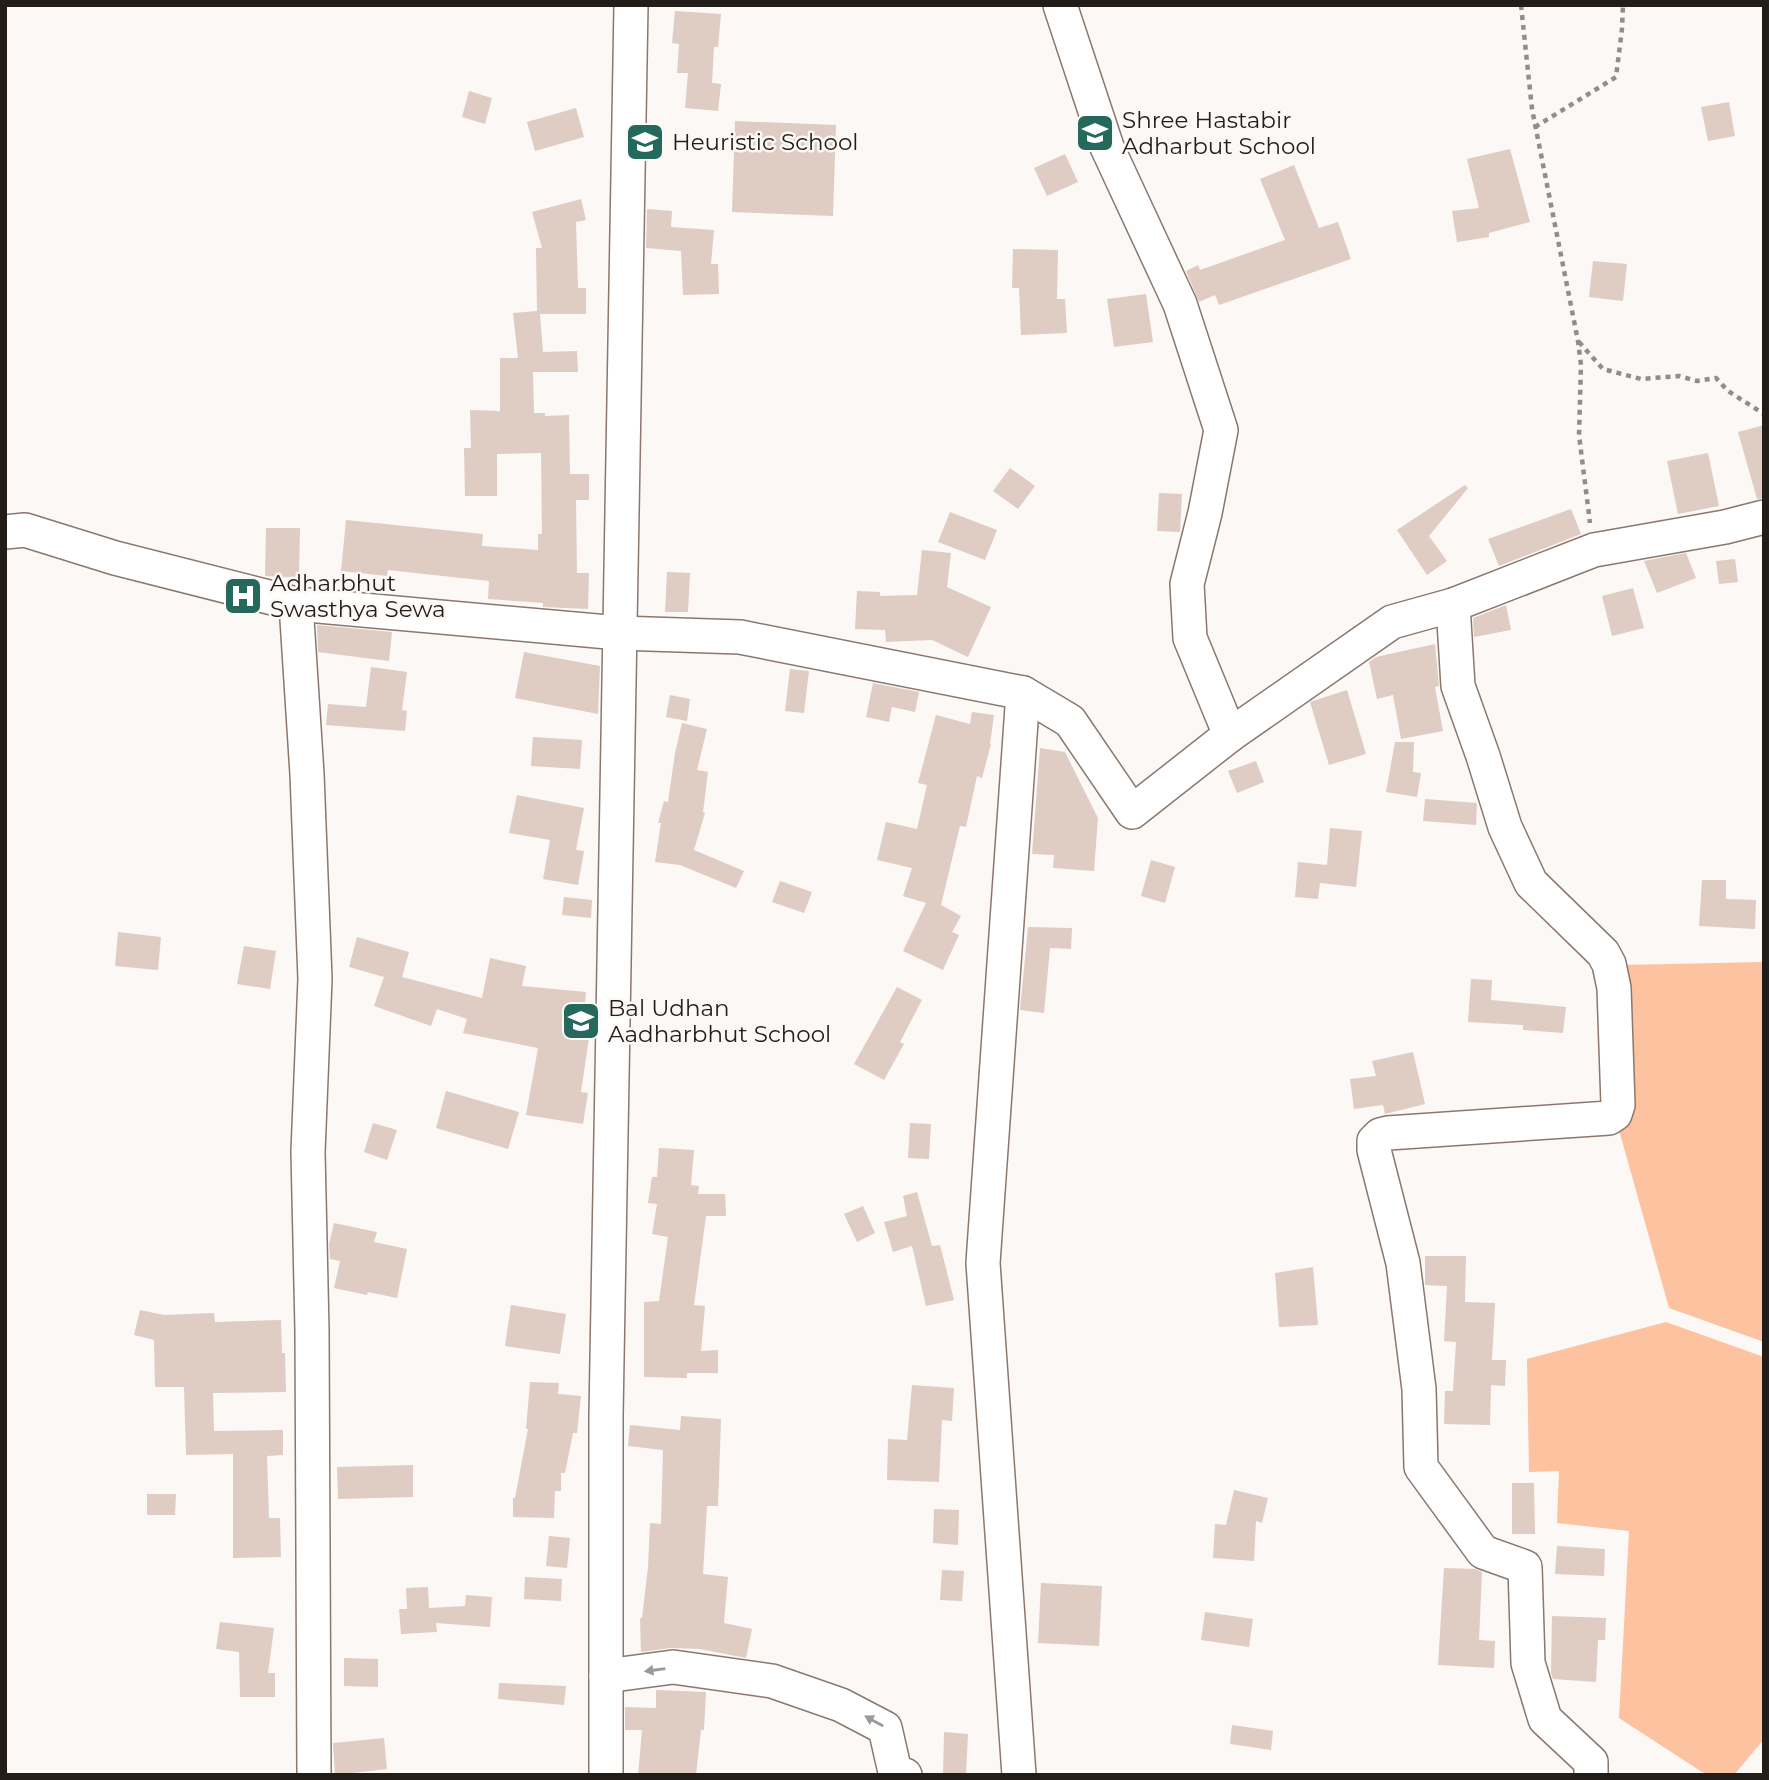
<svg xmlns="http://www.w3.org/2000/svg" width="1769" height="1780" font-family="Montserrat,sans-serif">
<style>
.green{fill:#fdc2a0}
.building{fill:#dfccc2}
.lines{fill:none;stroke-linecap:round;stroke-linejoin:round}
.minor-casing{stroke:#8a786f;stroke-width:36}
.path{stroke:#928d8a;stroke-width:4.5;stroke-dasharray:5 5;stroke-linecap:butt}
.minor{stroke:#fff;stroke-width:33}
.oneway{fill:#9c9998}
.labels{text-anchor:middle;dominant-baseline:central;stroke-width:5;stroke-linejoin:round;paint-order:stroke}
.poi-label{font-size:23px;fill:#231d19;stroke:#fcf8f6;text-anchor:start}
</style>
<rect width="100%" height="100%" fill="#fcf8f6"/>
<g class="green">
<polygon points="1764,962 1764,1342 1669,1308 1619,1130 1622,965"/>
<polygon points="1666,1322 1764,1357 1764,1739 1734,1775 1711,1775 1702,1772 1619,1718 1629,1531 1557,1523 1559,1471 1529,1472 1527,1359"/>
</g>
<g class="building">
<polygon points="675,11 721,14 718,47 714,47 712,83 721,84 718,111 685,108 688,73 677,73 679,44 672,43"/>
<polygon points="469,91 492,98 485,124 462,117"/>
<polygon points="1729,102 1735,136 1708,141 1701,107"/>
<polygon points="576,108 584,137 535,151 527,122"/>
<polygon points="735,121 836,125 833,216 732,212"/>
<polygon points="1510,149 1530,222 1489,233 1489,237 1457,242 1452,211 1479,208 1467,159"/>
<polygon points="1065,154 1078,182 1047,196 1034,168"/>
<polygon points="1294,165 1319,228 1338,222 1351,259 1219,305 1215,295 1199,302 1186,271 1198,265 1200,270 1285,240 1260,179"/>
<polygon points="581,199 586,220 576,222 578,288 586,288 586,314 540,314 543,352 577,351 578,372 533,372 534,413 545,413 545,416 569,415 570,474 589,474 589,500 576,500 577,573 589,573 588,609 543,607 543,603 488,599 489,581 388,570 387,576 341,571 346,520 483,534 482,546 538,550 538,534 542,534 541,453 497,454 497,496 465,496 464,448 471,448 470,410 500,411 500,358 518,358 513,313 537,311 536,248 542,248 532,212"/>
<polygon points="647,209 672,211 671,227 714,230 711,264 718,264 719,294 683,295 681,251 646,248"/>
<polygon points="1013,249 1058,250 1057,299 1065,299 1067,333 1021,335 1019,288 1012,288"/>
<polygon points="1593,261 1627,264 1623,301 1589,297"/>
<polygon points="1146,294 1153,342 1114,347 1107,299"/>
<polygon points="1764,425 1764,498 1757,499 1738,432"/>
<polygon points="1708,453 1719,506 1678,514 1667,461"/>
<polygon points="1010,468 1035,486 1018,509 993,491"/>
<polygon points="1465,485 1468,488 1429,536 1447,561 1427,575 1397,530"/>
<polygon points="1159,493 1182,494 1180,532 1157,531"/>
<polygon points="1571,509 1581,534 1499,566 1488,539"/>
<polygon points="950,512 997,530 985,560 938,542"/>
<polygon points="266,528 300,528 299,578 265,576"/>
<polygon points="922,550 951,553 947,587 991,607 968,657 932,640 886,642 885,630 855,629 857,591 880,592 880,596 917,595"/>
<polygon points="1686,553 1696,578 1657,593 1644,561"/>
<polygon points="1735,559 1738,582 1719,584 1716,561"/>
<polygon points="667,572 690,573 688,612 665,612"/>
<polygon points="1633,588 1644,628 1612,636 1602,596"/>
<polygon points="1506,605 1511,630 1474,637 1473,618"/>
<polygon points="317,625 392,632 389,661 318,652"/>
<polygon points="1435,644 1439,686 1435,687 1443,731 1401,739 1393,695 1377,699 1369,662 1376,657"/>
<polygon points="524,652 600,666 598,714 515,698"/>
<polygon points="371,667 407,672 402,710 407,711 405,731 326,725 328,704 366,707"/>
<polygon points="790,669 809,671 804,713 785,711"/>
<polygon points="873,683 919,692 915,712 892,707 889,722 866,717"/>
<polygon points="1347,690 1366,754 1329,765 1310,702"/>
<polygon points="670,695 690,699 687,721 666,717"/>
<polygon points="972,712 994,715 990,744 991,744 982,778 977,776 966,827 960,826 941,905 961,916 952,932 959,935 943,970 903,951 926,903 903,896 912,868 877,860 886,822 917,829 927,785 918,783 936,715 970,724"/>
<polygon points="682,723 707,729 697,770 708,772 703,812 705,813 694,850 744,871 736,888 680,865 655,862 661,823 658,823 664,801 668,802 675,753"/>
<polygon points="533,737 582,740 580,769 531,766"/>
<polygon points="1395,742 1414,742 1413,772 1421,773 1417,797 1386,792"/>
<polygon points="1040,748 1065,752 1098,818 1094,871 1053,868 1054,855 1032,854"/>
<polygon points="1256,761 1264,782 1237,793 1228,771"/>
<polygon points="517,795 584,808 576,850 584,851 578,885 543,879 550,840 509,833"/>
<polygon points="1425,799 1477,803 1476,825 1423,821"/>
<polygon points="1330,828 1362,831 1356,887 1320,883 1318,899 1295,897 1298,862 1327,865"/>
<polygon points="1151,860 1175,867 1165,903 1141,896"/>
<polygon points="1702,880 1726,880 1726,899 1756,900 1755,929 1699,926"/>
<polygon points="780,881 812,892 804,913 772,902"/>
<polygon points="564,897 592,900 591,918 562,915"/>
<polygon points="1028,927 1072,928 1071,949 1050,948 1044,1013 1020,1010"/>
<polygon points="118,932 161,937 158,970 115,966"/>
<polygon points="357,937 409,952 402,977 482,998 490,958 526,966 522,986 586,992 582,1037 589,1038 581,1092 588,1093 583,1124 526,1115 538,1048 463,1033 467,1019 437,1009 431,1026 374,1006 384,977 349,967"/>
<polygon points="244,946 276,951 270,989 237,984"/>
<polygon points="1471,979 1492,980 1491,1000 1566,1007 1563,1033 1523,1030 1523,1025 1468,1022"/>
<polygon points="897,987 922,1000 900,1042 904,1044 884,1080 854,1064"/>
<polygon points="1413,1052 1425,1104 1385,1114 1383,1105 1354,1109 1350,1079 1376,1076 1372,1061"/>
<polygon points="446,1091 519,1112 508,1149 436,1128"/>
<polygon points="373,1123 397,1130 387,1160 364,1152"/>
<polygon points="910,1123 931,1124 929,1159 908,1158"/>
<polygon points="659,1148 694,1150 691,1185 699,1186 698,1194 725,1194 726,1216 706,1216 694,1305 705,1306 701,1351 718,1350 718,1373 687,1373 687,1378 644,1377 644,1302 659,1301 668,1237 652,1234 657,1204 648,1203 652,1177 657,1177"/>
<polygon points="917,1192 932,1246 940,1245 954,1300 926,1306 912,1246 893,1252 884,1222 907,1216 903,1196"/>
<polygon points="863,1206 875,1233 857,1242 844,1214"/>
<polygon points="334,1223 377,1232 374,1242 407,1249 397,1298 368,1292 367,1295 334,1288 340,1261 330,1259 329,1244"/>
<polygon points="1425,1256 1466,1256 1465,1302 1495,1303 1492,1360 1506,1360 1505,1386 1491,1385 1490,1425 1444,1424 1445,1391 1453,1391 1456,1342 1444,1341 1447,1286 1425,1285"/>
<polygon points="1313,1267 1318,1325 1279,1327 1275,1273"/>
<polygon points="511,1305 566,1314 560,1354 505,1346"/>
<polygon points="140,1310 164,1315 214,1313 215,1322 281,1320 282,1353 285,1353 286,1392 213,1393 214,1431 283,1430 283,1455 267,1456 269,1518 280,1518 281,1557 233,1558 233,1454 186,1455 184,1387 155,1387 154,1340 134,1335"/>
<polygon points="530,1382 559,1383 558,1394 581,1396 577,1433 573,1433 565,1473 561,1473 561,1491 555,1491 554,1518 513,1517 513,1498 515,1498 528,1429 526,1429"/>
<polygon points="912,1385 954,1388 952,1421 942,1420 939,1482 887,1480 888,1439 907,1440"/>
<polygon points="681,1416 721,1419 718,1506 707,1506 703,1574 728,1577 724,1623 752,1629 746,1658 700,1649 671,1648 641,1652 640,1618 642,1618 648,1567 650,1523 661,1524 663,1450 628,1446 630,1425 680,1430"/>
<polygon points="413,1465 413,1497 338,1499 337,1467"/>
<polygon points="1512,1483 1534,1483 1535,1534 1512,1534"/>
<polygon points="1234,1490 1268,1498 1262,1523 1256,1521 1254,1561 1213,1558 1215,1524 1226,1525"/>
<polygon points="147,1494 176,1494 175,1515 147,1515"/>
<polygon points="934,1509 959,1510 958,1545 933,1543"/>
<polygon points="549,1536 570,1538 567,1568 546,1566"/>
<polygon points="1557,1546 1605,1549 1604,1576 1555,1574"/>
<polygon points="1444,1568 1475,1569 1482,1572 1479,1640 1495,1641 1494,1668 1438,1665"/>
<polygon points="942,1570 964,1571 962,1601 940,1600"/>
<polygon points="525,1577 562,1579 561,1601 524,1599"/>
<polygon points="1041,1583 1102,1586 1099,1646 1038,1643"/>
<polygon points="428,1587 429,1608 465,1606 466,1595 492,1597 490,1627 436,1623 437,1632 401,1634 399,1609 407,1609 406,1588"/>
<polygon points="1205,1612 1253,1619 1249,1647 1201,1640"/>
<polygon points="1552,1616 1606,1618 1605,1640 1598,1640 1596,1682 1553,1679 1551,1673"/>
<polygon points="220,1622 274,1628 268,1673 275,1673 275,1697 240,1697 239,1652 216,1649"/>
<polygon points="344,1658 378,1659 378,1687 344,1686"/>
<polygon points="499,1683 566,1686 564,1705 498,1699"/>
<polygon points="656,1690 706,1692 704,1730 701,1730 696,1775 638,1775 642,1730 625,1730 625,1707 656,1708"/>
<polygon points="1232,1725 1273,1731 1271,1750 1230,1744"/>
<polygon points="944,1732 968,1734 966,1775 943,1775"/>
<polygon points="384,1738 387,1769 335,1775 333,1743"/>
</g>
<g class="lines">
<defs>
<g id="minor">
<polyline points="1060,5 1107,147 1180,304 1221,430 1205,513 1187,584 1190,638 1230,735"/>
<polyline points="5,532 25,530 115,558 296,604 619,633 740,637 1023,693 1070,721 1132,812 1230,735 1392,622 1453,605 1594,550 1725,527 1764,517"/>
<polyline points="296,604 307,774 315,979 308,1152 312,1330 314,1775"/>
<polyline points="1453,605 1458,686 1483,756 1505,827 1531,883 1603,953 1609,964 1614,988 1618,1105 1615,1114 1609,1118 1388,1133 1380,1135 1374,1141 1374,1150 1403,1263 1419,1389 1421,1467 1483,1552 1525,1567 1528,1663 1545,1719 1591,1762 1591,1775"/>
<polyline points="606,1676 673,1667 772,1681 841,1705 885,1728 895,1772 905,1775"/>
<polyline points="606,1775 606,1416 631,5"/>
<polyline points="1019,1775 983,1263 1023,693"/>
</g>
</defs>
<use href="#minor" class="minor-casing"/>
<g class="path">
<polyline points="1521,5 1532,109 1578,341 1581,365 1579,435 1590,523"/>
<polyline points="1535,127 1616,77 1622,29 1623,5"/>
<polyline points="1579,342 1603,369 1641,379 1679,376 1697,381 1716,378 1728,391 1764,414"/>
</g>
<use href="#minor" class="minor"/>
</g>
<defs><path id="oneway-solid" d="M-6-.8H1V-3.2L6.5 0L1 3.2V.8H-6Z" transform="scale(1.75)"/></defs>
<g class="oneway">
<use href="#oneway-solid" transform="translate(655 1670) rotate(172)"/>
<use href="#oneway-solid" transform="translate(874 1721) rotate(-151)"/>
</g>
<defs>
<symbol id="school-square" viewBox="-11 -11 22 22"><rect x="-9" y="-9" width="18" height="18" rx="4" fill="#24695b" stroke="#fcf8f6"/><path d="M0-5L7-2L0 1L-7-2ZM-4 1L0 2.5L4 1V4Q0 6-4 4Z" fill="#fff"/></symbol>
<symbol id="hospital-square" viewBox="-11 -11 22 22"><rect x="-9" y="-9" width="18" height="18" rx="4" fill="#24695b" stroke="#fcf8f6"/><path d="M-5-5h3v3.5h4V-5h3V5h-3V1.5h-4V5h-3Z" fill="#fff"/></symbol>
</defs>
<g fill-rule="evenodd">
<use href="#school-square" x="1073" y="111" width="44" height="44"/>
<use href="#school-square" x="623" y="120" width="44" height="44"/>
<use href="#hospital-square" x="221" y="574" width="44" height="44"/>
<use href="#school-square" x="559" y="999" width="44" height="44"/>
</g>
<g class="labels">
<g class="poi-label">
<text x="1122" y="120">Shree Hastabir<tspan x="1122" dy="26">Adharbut School</tspan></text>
<text x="672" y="142">Heuristic School</text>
<text x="270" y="583">Adharbhut<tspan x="270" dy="26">Swasthya Sewa</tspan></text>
<text x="608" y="1008">Bal Udhan<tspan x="608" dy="26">Aadharbhut School</tspan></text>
</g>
</g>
<rect width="1769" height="1780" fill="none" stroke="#231d19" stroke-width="14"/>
</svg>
